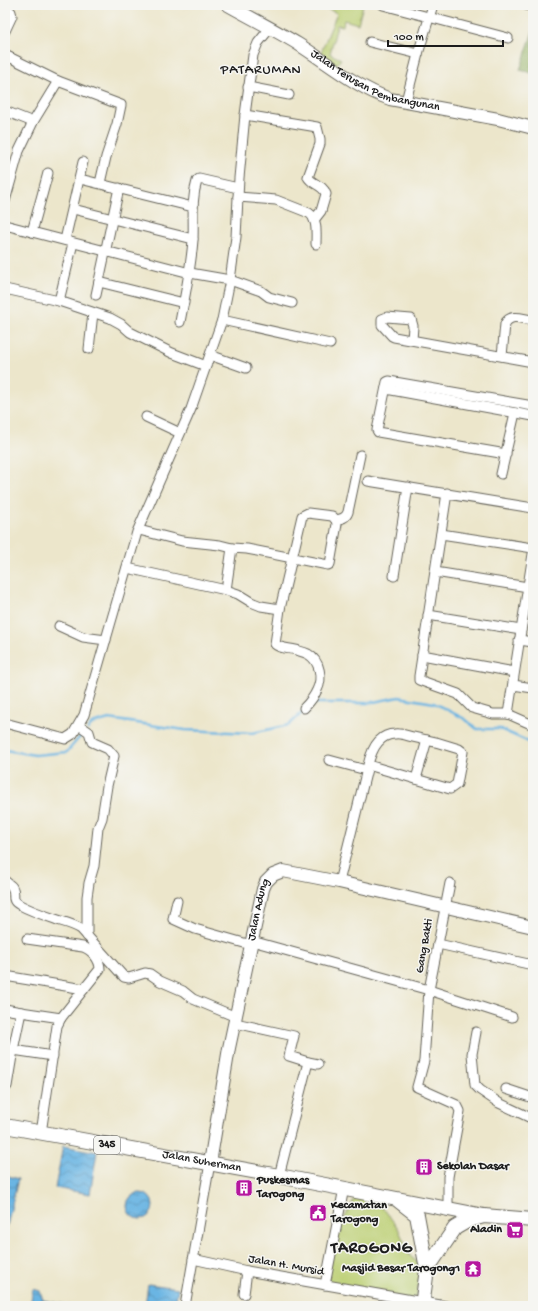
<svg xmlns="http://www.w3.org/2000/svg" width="538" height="1311" font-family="'Gochi Hand',sans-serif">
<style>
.green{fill:#bccf73;stroke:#6c7648}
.forest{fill:url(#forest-firs);stroke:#586740}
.water{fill:url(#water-waves);stroke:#446880}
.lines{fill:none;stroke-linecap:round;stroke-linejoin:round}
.stream{stroke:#6bb5e3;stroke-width:2.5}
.street-casing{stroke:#656359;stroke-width:11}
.secondary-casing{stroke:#656359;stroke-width:14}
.primary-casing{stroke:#656359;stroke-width:16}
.street{stroke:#fff;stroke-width:9}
.secondary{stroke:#fff;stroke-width:12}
.primary{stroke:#fff;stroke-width:14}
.labels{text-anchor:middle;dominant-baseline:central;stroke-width:3;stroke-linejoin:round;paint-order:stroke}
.shield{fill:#f6f6f2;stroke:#5d5d5c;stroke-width:1}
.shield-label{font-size:11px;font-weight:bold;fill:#1c1c1c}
.street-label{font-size:12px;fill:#1c1c1c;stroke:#f6f6f2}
.poi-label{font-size:12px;font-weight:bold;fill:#1c1c1c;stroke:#f6f6f2;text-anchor:start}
.quarter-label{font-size:14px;letter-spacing:1px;fill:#1c1c1c;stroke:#f6f6f2}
.district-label{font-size:16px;font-weight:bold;letter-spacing:1px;fill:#1c1c1c;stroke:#f6f6f2}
</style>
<defs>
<pattern id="forest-firs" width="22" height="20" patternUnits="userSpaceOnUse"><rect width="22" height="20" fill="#95b265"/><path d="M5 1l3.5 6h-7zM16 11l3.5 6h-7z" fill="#799052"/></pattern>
<pattern id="water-waves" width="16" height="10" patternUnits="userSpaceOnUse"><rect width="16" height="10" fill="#6bb5e3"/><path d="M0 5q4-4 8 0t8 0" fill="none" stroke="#5792b7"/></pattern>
</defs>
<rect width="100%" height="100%" fill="#f6f6f2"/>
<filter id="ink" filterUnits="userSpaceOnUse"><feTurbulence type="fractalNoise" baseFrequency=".025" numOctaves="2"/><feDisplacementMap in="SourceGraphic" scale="8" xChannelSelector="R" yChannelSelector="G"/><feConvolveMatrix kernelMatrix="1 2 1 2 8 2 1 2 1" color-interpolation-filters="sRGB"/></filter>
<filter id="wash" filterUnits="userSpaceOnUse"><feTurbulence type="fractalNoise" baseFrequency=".012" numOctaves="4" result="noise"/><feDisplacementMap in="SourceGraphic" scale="16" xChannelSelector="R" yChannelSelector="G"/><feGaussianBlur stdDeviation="0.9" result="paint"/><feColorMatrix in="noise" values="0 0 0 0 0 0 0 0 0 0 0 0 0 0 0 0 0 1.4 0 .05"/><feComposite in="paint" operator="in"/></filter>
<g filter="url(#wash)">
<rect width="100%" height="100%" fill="#ece6cb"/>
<g class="green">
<polygon points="323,5 363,5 358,24 344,20 343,26 337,25 330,54 341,59 335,66 321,52 337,13 322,7"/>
<polygon points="355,1197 369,1198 384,1209 398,1228 410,1256 421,1265 416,1302 327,1283 332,1244"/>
</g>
<polygon class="forest" points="533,31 533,71 532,73 520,70"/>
<g class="water">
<polygon points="63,1146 97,1152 90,1194 55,1188"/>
<polygon points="5,1175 18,1179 7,1226 5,1226"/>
<circle cx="140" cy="1206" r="13"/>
<polygon points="148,1284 178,1288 175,1306 145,1306"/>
<polygon points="33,1289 40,1291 43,1300 72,1306 30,1306"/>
</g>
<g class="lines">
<g class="stream">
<polyline points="312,703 368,703 399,697 434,703 465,719 477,729 500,729 527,741 533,745"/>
<polyline points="88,729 92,724 109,719 185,730 252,733 289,725 304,711"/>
<polyline points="5,750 35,755 67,752 84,732"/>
</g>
</g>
</g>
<g filter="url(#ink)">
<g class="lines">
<defs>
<g id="street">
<polyline points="383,5 508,38"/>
<polyline points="526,5 533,7"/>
<polyline points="5,7 11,12 12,16 5,31"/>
<polyline points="370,42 418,54"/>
<polyline points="5,55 58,81 121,105 117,124 106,157 100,183"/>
<polyline points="248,87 289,95"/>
<polyline points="406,101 418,54 433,5"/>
<polyline points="5,111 33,122 19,151 5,201"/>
<path d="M245 115 317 127 320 139V144L308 177C312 185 323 184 326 194L321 211 314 220"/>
<polyline points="33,122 58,81"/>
<polyline points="80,179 193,207"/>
<path d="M238 197 276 200 309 213C318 219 316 234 316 244"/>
<polyline points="73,209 193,239"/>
<polyline points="5,225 190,273 230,280 261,291 269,297 292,303"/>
<polyline points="32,232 48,173"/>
<polyline points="65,240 83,162"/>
<polyline points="99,282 184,303"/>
<polyline points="5,289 59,301 73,243"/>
<polyline points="96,295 119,188"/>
<polyline points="59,301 110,318 121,324 130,332 172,353 206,366"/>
<polyline points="222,320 330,344"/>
<path d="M180 322C185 295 191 268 193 240 194 220 191 200 197 181L199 179 238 188"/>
<polyline points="412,340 413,326 411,319 387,317 382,319 382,325 392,336 394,337 533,362"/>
<polyline points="89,349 93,313"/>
<polyline points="210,355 246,368"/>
<path d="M502 356 505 324C510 313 523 319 533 320"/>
<polyline points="386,389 533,416"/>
<polyline points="146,417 180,433"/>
<polyline points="506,454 378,432 377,430 387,382 389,381 533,406"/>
<polyline points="501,474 515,413"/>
<polyline points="368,481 533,508"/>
<polyline points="447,493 419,676 419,680 458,694 472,708 493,714 508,714"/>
<path d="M336 520C341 519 346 518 348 512L360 455"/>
<polyline points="139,530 182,541 220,545 232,548"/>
<polyline points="441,534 533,548"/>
<polyline points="533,554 508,714 533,725"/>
<polyline points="127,568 226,590 238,594 251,602 261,606 280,609 302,516 308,513 332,516 336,520 337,524 330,564 328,565 247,549 232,548 226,590"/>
<polyline points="435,572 528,587"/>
<polyline points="394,576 408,487"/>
<path d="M280 609 275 644C280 649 289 648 296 650 299 651 304 652 308 654 320 661 323 678 317 690 314 697 309 703 304 708"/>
<polyline points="428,615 521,630"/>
<polyline points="59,626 83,637 106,640"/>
<polyline points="519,640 533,642"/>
<polyline points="422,655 514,672"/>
<polyline points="513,685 533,688"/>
<polyline points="5,723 65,739 73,734 84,715 137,532 191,409 222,320 230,280 236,237 239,178 245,115 253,55 258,43 270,28"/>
<polyline points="79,725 89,732 92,742 108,749 114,756 107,786 102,818 98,828 94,866 89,883 87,897 87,936"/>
<polyline points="329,760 366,770"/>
<polyline points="416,779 427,740"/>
<path d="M5 881C7 883 11 885 12 887 17 895 9 899 20 905 31 911 43 915 55 919 63 922 73 924 81 929L124 977 129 978 145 973 150 974 160 981 183 991 193 999 236 1017"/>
<path d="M339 882 368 765 450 789 457 784 463 752 459 749C444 744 429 740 413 737 408 736 400 733 395 734 378 734 371 752 368 765"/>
<polyline points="177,901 173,919 195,929 251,945"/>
<path d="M27 939 83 947C92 950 100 960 100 969L84 989"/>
<polyline points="252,941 429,990 512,1017"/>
<polyline points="438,944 533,965"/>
<polyline points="5,976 84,989 61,1018"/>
<polyline points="5,1009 21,1012"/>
<polyline points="235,1023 294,1036 289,1056 308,1062 279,1176"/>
<polyline points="476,1032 472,1054 475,1085 480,1090 499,1103 533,1119"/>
<polyline points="13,1050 53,1056"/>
<polyline points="308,1062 318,1064"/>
<polyline points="7,1086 13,1050 21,1012 61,1018 57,1026 41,1133"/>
<polyline points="506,1089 533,1098"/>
<polyline points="448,1208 448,1177 460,1111 457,1105 417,1087 424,1061 429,990 450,883"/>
<polyline points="193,1259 247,1271 446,1306"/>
<polyline points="325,1285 344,1188"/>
<polyline points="244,1294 247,1271"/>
<polyline points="185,1306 210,1163"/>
</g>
<g id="secondary">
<path id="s1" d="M228 5C251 18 275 30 298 44 328 63 356 87 390 99L498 119 533 128"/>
<path id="s2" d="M210 1163 229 1048 263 889 266 882 273 875 283 871 339 882 533 927"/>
</g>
<g id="primary">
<path id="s3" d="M5 1126 279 1176 484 1216"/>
<polyline points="399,1201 417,1215 427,1269"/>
<polyline points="422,1306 427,1269 455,1228 469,1220 484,1216 533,1220"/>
</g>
</defs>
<use href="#street" class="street-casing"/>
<use href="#secondary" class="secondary-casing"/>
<use href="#primary" class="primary-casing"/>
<use href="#street" class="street"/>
<use href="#secondary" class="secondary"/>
<use href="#primary" class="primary"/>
</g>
</g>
<defs>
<symbol id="building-square" viewBox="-11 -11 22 22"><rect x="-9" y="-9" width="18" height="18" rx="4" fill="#b5179e" stroke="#f6f6f2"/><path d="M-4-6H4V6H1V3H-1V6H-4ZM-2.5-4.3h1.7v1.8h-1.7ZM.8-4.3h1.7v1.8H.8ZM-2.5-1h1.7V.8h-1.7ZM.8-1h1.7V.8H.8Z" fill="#fff"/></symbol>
<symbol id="civic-square" viewBox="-11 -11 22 22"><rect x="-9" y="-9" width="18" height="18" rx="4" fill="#b5179e" stroke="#f6f6f2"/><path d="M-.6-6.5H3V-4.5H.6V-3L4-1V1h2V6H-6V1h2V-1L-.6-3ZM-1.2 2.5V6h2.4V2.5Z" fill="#fff"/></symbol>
<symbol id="supermarket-square" viewBox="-11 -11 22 22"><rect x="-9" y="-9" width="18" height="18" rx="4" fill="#b5179e" stroke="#f6f6f2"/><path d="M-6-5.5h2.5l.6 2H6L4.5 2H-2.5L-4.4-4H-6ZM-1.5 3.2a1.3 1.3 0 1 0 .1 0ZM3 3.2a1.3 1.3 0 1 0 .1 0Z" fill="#fff"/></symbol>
<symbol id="temple-square" viewBox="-11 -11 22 22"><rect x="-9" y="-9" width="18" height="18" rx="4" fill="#b5179e" stroke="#f6f6f2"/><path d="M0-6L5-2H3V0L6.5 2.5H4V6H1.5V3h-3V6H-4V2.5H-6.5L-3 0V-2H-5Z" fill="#fff"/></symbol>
</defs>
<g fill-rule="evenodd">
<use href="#building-square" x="414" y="1157" width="20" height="20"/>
<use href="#building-square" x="234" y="1178" width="20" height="20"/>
<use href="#civic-square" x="308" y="1203" width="20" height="20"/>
<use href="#supermarket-square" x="505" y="1220" width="20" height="20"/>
<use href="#temple-square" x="463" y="1259" width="20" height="20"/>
</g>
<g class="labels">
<rect class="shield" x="94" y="1136" width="26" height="18" rx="3"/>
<g class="shield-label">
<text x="107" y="1145">345</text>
</g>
<g class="street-label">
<text stroke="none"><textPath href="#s1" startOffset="167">Jalan Terusan Pembangunan</textPath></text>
<text stroke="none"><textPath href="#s2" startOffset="258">Jalan Adung</textPath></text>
<text transform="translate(425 946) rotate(-80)">Gang Bakti</text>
<text stroke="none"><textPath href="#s3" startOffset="200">Jalan Suherman</textPath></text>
<text transform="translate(286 1266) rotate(10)">Jalan H. Mursid</text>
</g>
<g class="poi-label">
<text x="437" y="1167">Sekolah Dasar</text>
<text x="257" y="1181">Puskesmas<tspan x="257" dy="14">Tarogong</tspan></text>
<text x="331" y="1206">Kecamatan<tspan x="331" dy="14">Tarogong</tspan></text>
<text x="502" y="1230" text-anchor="end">Aladin</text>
<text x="460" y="1269" text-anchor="end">Masjid Besar Tarogong1</text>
</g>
<g class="quarter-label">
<text x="261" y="70">PATARUMAN</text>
</g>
<g class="district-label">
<text x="372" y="1249">TAROGONG</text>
</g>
</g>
<rect width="538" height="1311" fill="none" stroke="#f6f6f2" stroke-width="20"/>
<path d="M388 40v6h115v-6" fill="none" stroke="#1c1c1c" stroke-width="2"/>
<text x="394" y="40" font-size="12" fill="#1c1c1c" stroke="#f6f6f2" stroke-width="3" paint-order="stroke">100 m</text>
</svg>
